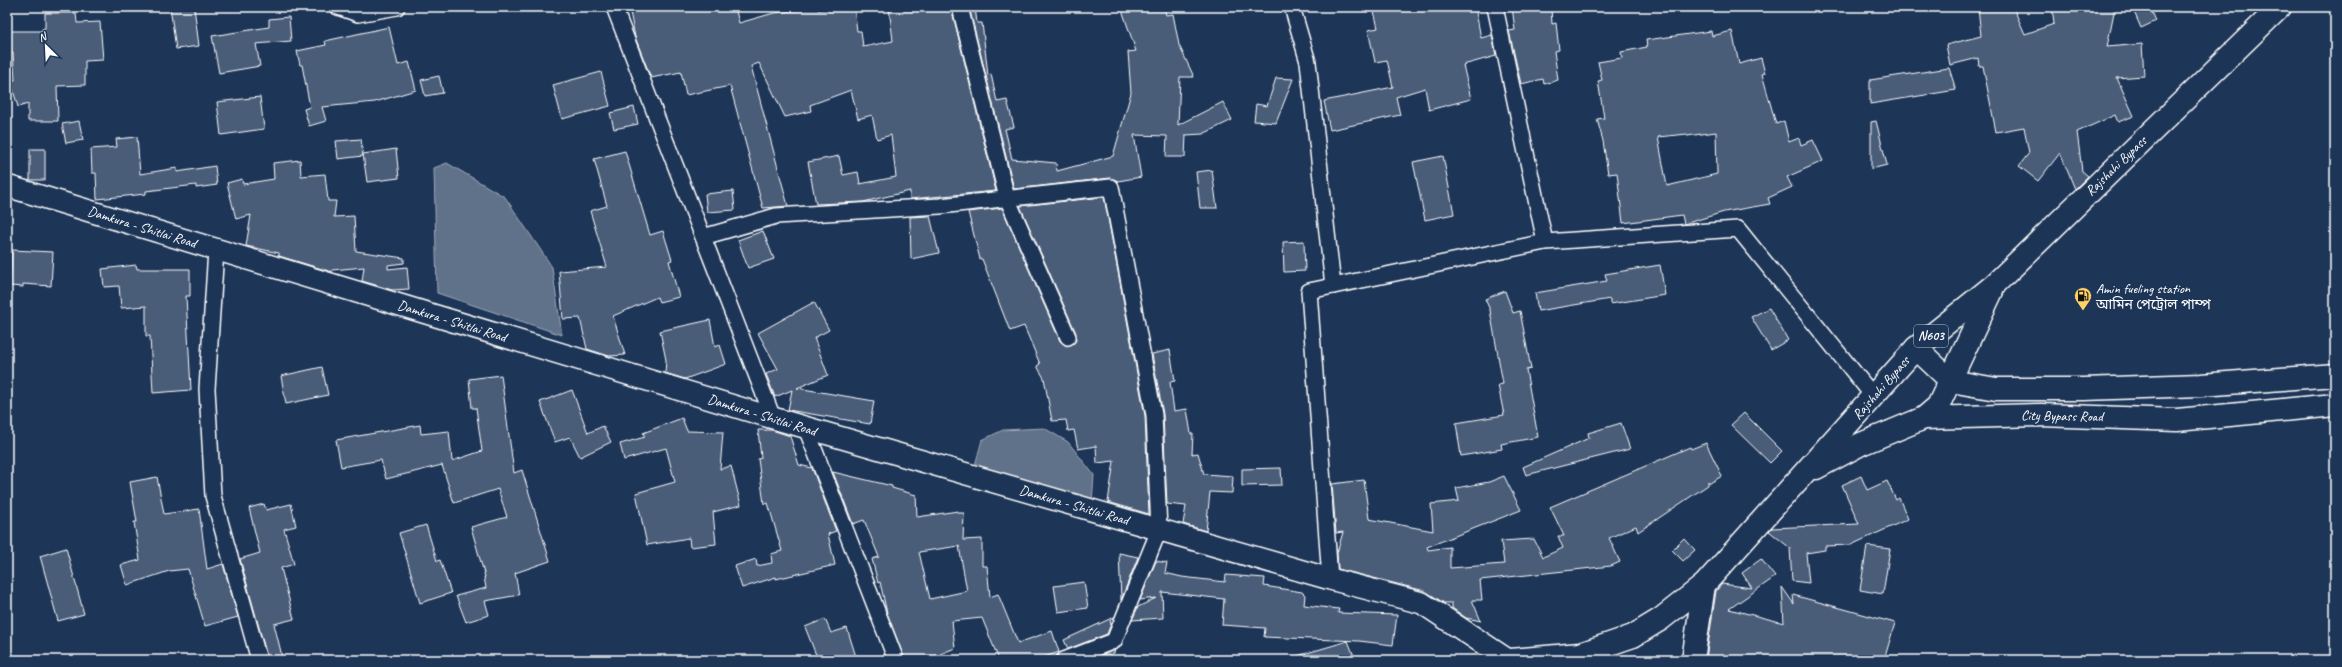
<svg xmlns="http://www.w3.org/2000/svg" width="2342" height="667" font-family="Caveat,'Noto Sans Bengali',sans-serif">
<style>
.water{fill:#617289;stroke:#a0aab8}
.building{fill:#4a5d79;stroke:#fff;fill-rule:evenodd}
.lines{fill:none;stroke-linecap:round;stroke-linejoin:round}
.street-casing{stroke:#fff;stroke-width:18}
.secondary-casing{stroke:#fff;stroke-width:24}
.primary-casing{stroke:#fff;stroke-width:25}
.highway-casing{stroke:#fff;stroke-width:25}
.street{stroke:#1d3557;stroke-width:15}
.secondary{stroke:#1d3557;stroke-width:21}
.primary{stroke:#1d3557;stroke-width:22}
.highway{stroke:#1d3557;stroke-width:22}
.labels{text-anchor:middle;dominant-baseline:central;stroke-width:4;stroke-linejoin:round;paint-order:stroke}
.shield{fill:#1d3557;stroke:#bbc2cd;stroke-width:1}
.shield-label{font-size:13px;font-weight:bold;fill:#fff}
.street-label{font-size:14px;fill:#fff;stroke:#1d3557}
.poi-label{font-size:14px;fill:#fff;stroke:#1d3557;text-anchor:start}
</style>
<rect width="100%" height="100%" fill="#1d3557"/>
<filter id="ink" filterUnits="userSpaceOnUse"><feTurbulence type="fractalNoise" baseFrequency=".025" numOctaves="2"/><feDisplacementMap in="SourceGraphic" scale="8" xChannelSelector="R" yChannelSelector="G"/><feConvolveMatrix kernelMatrix="1 2 1 2 8 2 1 2 1" color-interpolation-filters="sRGB"/></filter>
<g filter="url(#ink)">
<g class="water">
<polygon points="447,163 505,197 552,267 562,335 437,293 434,168"/>
<polygon points="1044,428 1068,442 1094,475 1092,503 974,469 982,440 1003,430"/>
</g>
<g class="building">
<polygon points="170,7 194,7 199,46 176,49"/>
<polygon points="654,7 735,7 739,23 774,13 802,10 801,7 817,7 818,10 854,7 857,31 861,31 863,47 893,41 889,7 951,7 996,191 910,199 910,191 863,202 816,204 808,162 839,156 843,175 858,172 860,184 896,177 891,135 877,139 872,115 858,119 851,90 810,105 811,111 785,117 759,63 751,66 788,206 763,208 730,86 686,95 681,72 651,78 635,37 630,12"/>
<polygon points="969,7 975,7 977,23 982,23 988,75 991,74 997,102 1007,100 1014,127 1005,129 1012,159 1056,163 1057,171 1113,156 1131,93 1128,52 1136,51 1121,7 1164,7 1166,15 1173,14 1179,45 1194,77 1180,77 1178,125 1223,102 1232,120 1203,134 1186,135 1185,157 1166,157 1167,136 1134,135 1141,177 1118,181 1110,178 1014,189"/>
<polygon points="1373,7 1475,7 1481,38 1492,35 1496,56 1463,65 1471,99 1429,110 1425,88 1396,97 1400,115 1330,130 1324,101 1393,87 1387,60 1375,62 1368,30 1378,28"/>
<polygon points="1512,7 1551,7 1552,24 1556,23 1559,50 1554,51 1558,80 1544,84 1543,79 1521,84 1509,31 1515,30"/>
<polygon points="1978,7 2013,7 2025,34 2054,24 2052,7 2115,7 2107,47 2142,44 2144,76 2117,78 2134,116 2118,122 2115,115 2077,132 2082,171 2088,176 2075,189 2060,153 2038,181 2019,166 2029,153 2024,127 1996,132 1983,66 1979,66 1978,58 1950,65 1946,45 1981,36"/>
<polygon points="2132,7 2150,7 2156,21 2141,28"/>
<polygon points="45,13 76,13 77,23 100,22 103,60 85,61 85,85 57,86 58,121 28,121 28,104 18,107 10,80 15,80 13,53 7,53 7,31 42,31 42,29 45,28"/>
<polygon points="289,17 291,41 256,44 260,66 219,73 212,36 269,27 269,19"/>
<polygon points="389,27 398,65 409,62 416,90 375,102 322,107 326,121 309,126 304,109 310,107 302,65 300,65 297,51 326,45 325,41"/>
<path d="M1711 31 1712 36 1732 31 1739 64 1761 58 1765 73 1762 74 1776 124 1784 121 1789 142 1799 138 1801 145 1813 140 1823 161 1787 177 1792 187 1768 198 1770 204 1724 212 1684 224 1682 215 1623 223 1617 173 1608 174 1603 141 1597 119 1604 118 1598 81 1602 80 1598 62 1622 58 1621 52 1647 47 1646 40ZM1716 132 1717 174 1667 186 1658 137 1687 134V136Z"/>
<polygon points="1949,68 1956,90 1870,104 1870,80"/>
<polygon points="601,72 610,106 562,119 553,85"/>
<polygon points="439,76 443,93 425,96 421,80"/>
<polygon points="1276,78 1293,79 1276,123 1254,121 1256,104 1267,106"/>
<polygon points="260,97 264,129 221,135 217,102"/>
<polygon points="634,107 638,124 614,129 610,113"/>
<polygon points="79,121 83,140 66,143 62,124"/>
<polygon points="1876,121 1887,165 1871,169 1871,122"/>
<polygon points="137,137 140,174 177,168 177,172 215,166 217,185 196,188 196,185 146,191 146,194 97,199 96,173 92,173 91,149 117,147 116,139"/>
<polygon points="361,139 363,156 338,159 336,141"/>
<rect x="30" y="149" width="15" height="31"/>
<polygon points="396,149 399,178 367,182 363,154"/>
<polygon points="625,151 650,235 663,231 672,260 669,261 679,297 659,302 657,297 613,316 625,355 609,356 587,349 580,318 563,319 559,271 607,267 590,211 607,206 594,159"/>
<polygon points="1443,156 1454,214 1425,220 1413,162"/>
<polygon points="300,160 301,176 325,174 328,201 336,201 334,217 354,216 356,251 404,258 404,263 388,265 388,269 407,267 409,289 392,290 362,281 364,267 332,270 332,272 279,256 279,253 246,246 251,215 236,219 227,183 242,179 243,184 274,179 273,163"/>
<polygon points="1212,170 1217,208 1200,208 1196,172"/>
<polygon points="733,191 735,210 707,212 705,194"/>
<polygon points="1104,197 1145,416 1149,514 1108,502 1114,461 1097,463 1096,446 1078,449 1074,430 1068,431 1066,420 1052,421 1044,378 1037,366 1040,364 1024,326 1010,331 982,259 980,259 968,212 1002,208 1060,341 1067,346 1075,342 1076,333 1020,206"/>
<polygon points="930,216 939,253 911,259 910,217"/>
<polygon points="763,231 774,259 748,268 738,240"/>
<polygon points="1304,241 1305,271 1284,272 1283,242"/>
<polygon points="12,250 53,252 51,286 23,284 23,287 10,286"/>
<polygon points="136,265 137,269 190,269 190,296 186,296 191,390 153,393 150,336 146,336 146,306 121,308 119,286 104,287 102,269"/>
<polygon points="1660,265 1665,295 1610,304 1610,299 1538,311 1535,293 1607,281 1605,274"/>
<polygon points="1505,291 1513,313 1520,311 1531,369 1526,370 1538,437 1501,444 1502,449 1461,456 1456,423 1504,415 1498,385 1503,384 1490,310 1485,299"/>
<polygon points="814,302 829,330 814,338 828,375 797,388 874,401 870,424 788,410 792,390 775,397 766,374 778,369 758,333"/>
<polygon points="1769,308 1788,340 1771,350 1751,317"/>
<polygon points="710,320 715,347 720,345 726,364 685,379 665,373 666,360 660,331"/>
<polygon points="1170,350 1175,381 1170,382 1174,411 1187,409 1191,434 1193,434 1192,454 1198,453 1204,474 1233,476 1232,493 1210,492 1206,531 1183,524 1186,506 1167,504 1163,414 1152,354"/>
<polygon points="322,367 328,395 286,404 281,376"/>
<polygon points="501,375 514,473 522,470 550,561 515,573 519,595 485,601 489,615 466,622 456,596 486,588 484,577 485,577 471,527 507,517 498,489 454,503 442,465 386,479 381,460 341,467 336,440 420,425 421,434 449,431 452,461 482,451 476,408 472,408 469,379"/>
<polygon points="572,390 588,433 603,426 611,442 580,457 570,437 555,442 540,402"/>
<polygon points="1744,413 1782,451 1770,463 1731,425"/>
<polygon points="682,418 687,431 723,432 720,469 731,466 741,505 713,512 716,544 690,547 689,538 647,545 636,493 675,482 666,448 624,460 620,444 645,437 643,433"/>
<polygon points="1621,423 1630,449 1526,475 1523,467 1589,438 1588,433"/>
<polygon points="758,430 772,430 790,436 799,465 812,468 836,531 828,534 835,565 776,579 776,577 742,588 735,566 756,559 757,566 772,563 771,554 782,551 768,503 764,504 758,459 761,458"/>
<polygon points="1706,443 1722,476 1710,483 1708,481 1708,485 1638,532 1636,526 1609,538 1620,562 1611,566 1480,580 1482,600 1472,600 1481,621 1466,618 1452,608 1452,603 1444,603 1425,591 1338,569 1337,553 1343,532 1336,533 1332,484 1364,480 1369,519 1433,531 1431,504 1459,501 1456,488 1489,482 1504,476 1521,510 1427,547 1428,550 1450,547 1450,568 1504,564 1501,541 1534,539 1543,557 1563,548 1558,536 1564,536 1550,507 1690,447 1691,449"/>
<polygon points="1281,468 1282,485 1242,486 1242,469"/>
<path d="M833 472 892 486V488L916 495 917 517 958 511V513H964L963 540 982 539V566H987L990 597 998 594 1018 643 1052 631 1059 652 1036 660H999L982 618 952 621 955 648 926 660H905L887 613 880 582 878 583 872 559 879 557 864 520 853 524ZM959 546 967 591 930 599 919 552Z"/>
<polygon points="1861,476 1867,490 1887,481 1896,500 1899,498 1908,519 1851,545 1825,546 1825,550 1806,553 1809,583 1792,581 1790,548 1769,531 1772,528 1859,524 1842,485"/>
<polygon points="157,477 164,514 199,509 207,569 223,564 238,617 205,626 188,569 169,571 127,585 121,565 140,560 134,522 137,522 130,482"/>
<polygon points="264,504 266,510 291,504 296,526 284,529 294,564 281,568 294,619 274,624 283,660 268,660 240,559 260,553 249,508"/>
<polygon points="426,525 437,561 440,560 451,593 420,603 399,533"/>
<polygon points="1684,538 1695,550 1683,561 1672,550"/>
<polygon points="1867,546 1890,549 1883,594 1860,590"/>
<polygon points="66,548 84,614 58,621 40,556"/>
<polygon points="1119,553 1138,557 1121,600"/>
<polygon points="1761,559 1775,577 1729,609 1784,623 1782,587 1794,604 1793,595 1895,623 1884,660 1706,659 1716,591 1722,584 1752,588 1742,573"/>
<polygon points="1156,561 1167,563 1165,573 1182,577 1225,582 1226,575 1265,578 1264,586 1302,592 1305,595 1304,605 1339,609 1338,613 1397,615 1393,645 1359,641 1264,637 1265,628 1222,625 1224,599 1162,592 1163,618 1132,620 1138,607 1156,598 1140,600"/>
<polygon points="1084,582 1088,608 1058,612 1054,586"/>
<polygon points="1114,617 1110,621 1111,624 1107,634 1068,649 1064,640"/>
<polygon points="825,619 831,633 847,628 857,660 818,660 805,627"/>
<polygon points="1348,641 1354,656 1346,660 1297,660 1297,656"/>
<polygon points="1115,650 1114,653 1098,660 1089,660"/>
</g>
<g class="lines">
<defs>
<g id="street">
<polyline points="338,7 358,14 397,7"/>
<polyline points="614,7 773,418"/>
<polyline points="960,7 1007,198 1068,337"/>
<polyline points="1292,7 1308,62 1333,286"/>
<polyline points="1495,7 1545,242 1738,229 1874,397"/>
<polyline points="703,237 776,216 940,206 1111,187 1154,415 1159,530 1114,641 1064,660"/>
<polyline points="216,250 207,389 213,496 259,660"/>
<polyline points="806,428 896,660"/>
<polyline points="1330,579 1309,291 1545,242"/>
</g>
<polyline id="secondary" points="7,186 773,418 1330,579 1422,603 1508,660"/>
<g id="primary">
<polyline points="1951,381 1996,389 2084,389 2201,385 2335,375"/>
<polyline points="1924,418 2041,415 2177,420 2335,405"/>
</g>
<g id="highway">
<polyline points="1916,348 1951,381"/>
<polyline points="1816,468 1861,444 1924,418 1938,406 1992,291"/>
<polyline points="1510,660 1580,654 1633,636 1661,619 1704,585 1916,348 1994,285 2280,7"/>
<polyline points="1693,660 1704,585"/>
</g>
</defs>
<use href="#street" class="street-casing"/>
<use href="#secondary" class="secondary-casing"/>
<use href="#primary" class="primary-casing"/>
<use href="#highway" class="highway-casing"/>
<use href="#street" class="street"/>
<use href="#secondary" class="secondary"/>
<use href="#primary" class="primary"/>
<use href="#highway" class="highway"/>
</g>
</g>
<defs>
<symbol id="fuel-pin" viewBox="-11 -11 22 30"><path d="M0 17L-7.5 6A9.5 9.5 0 1 1 7.5 6Z" fill="#ffd166" stroke="#1d3557"/><path d="M-5.5-6h7V0h2V4h1.3V-2.5L3-4.5l.8-.8L6-3V5H2.5V1h-1V6h-7ZM-4.2-4.7v3.2H.2V-4.7Z" fill="#111"/></symbol>
</defs>
<g fill-rule="evenodd">
<use href="#fuel-pin" x="2073" y="286" width="20" height="27"/>
</g>
<g class="labels">
<rect class="shield" x="1914" y="325" width="34" height="22" rx="3"/>
<g class="shield-label">
<text x="1931" y="336">N603</text>
</g>
<g class="street-label">
<text transform="translate(2116 166) rotate(-44)">Rajshahi Bypass</text>
<text transform="translate(142 227) rotate(17)">Damkura - Shitlai Road</text>
<text transform="translate(452 321) rotate(17)">Damkura - Shitlai Road</text>
<text transform="translate(1881 388) rotate(-49)">Rajshahi Bypass</text>
<text transform="translate(762 415) rotate(17)">Damkura - Shitlai Road</text>
<text transform="translate(2062 416) rotate(1)">City Bypass Road</text>
<text transform="translate(1074 505) rotate(16)">Damkura - Shitlai Road</text>
</g>
<g class="poi-label">
<text x="2096" y="288">Amin fueling station<tspan x="2096" dy="16">আমিন পেট্রোল পাম্প</tspan></text>
</g>
</g>
<rect width="2342" height="667" fill="none" stroke="#1d3557" stroke-width="24"/>
<rect x="12" y="12" width="2318" height="643" fill="none" stroke="#fff" stroke-width="1.5" filter="url(#ink)"/>
<g transform="translate(46 46) rotate(336)" stroke="#1d3557" stroke-width="3" paint-order="stroke">
<path d="M0-3L7 15L0 10L-7 15Z" fill="#ffffff"/>
<text y="-6" font-size="11" font-weight="bold" text-anchor="middle" fill="#ffffff">N</text>
</g>
</svg>
